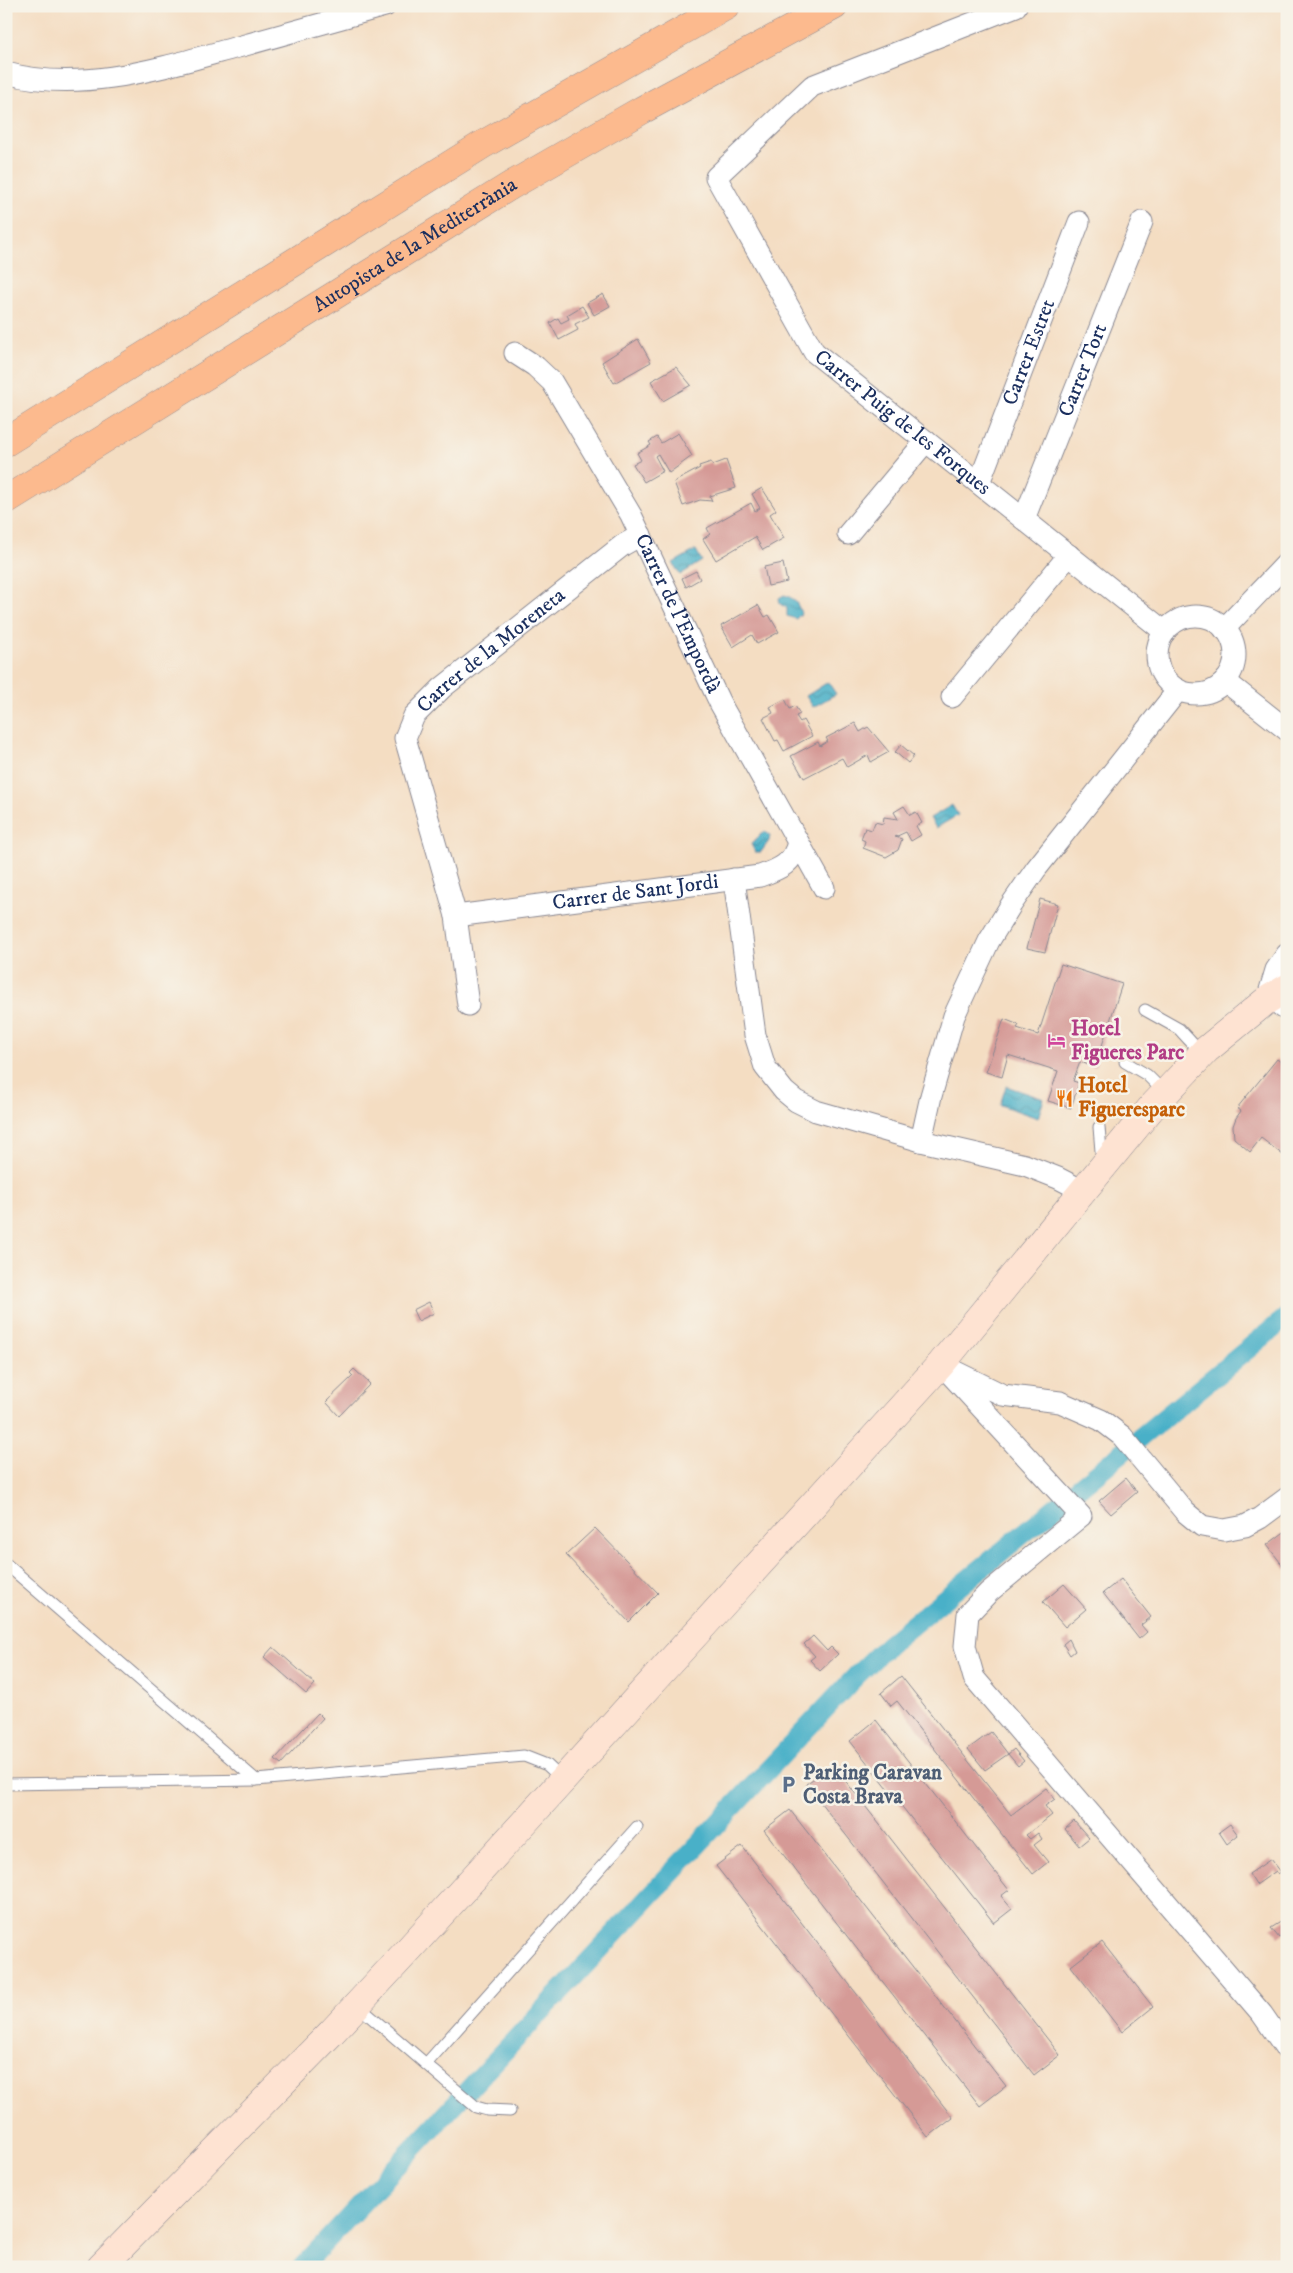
<svg xmlns="http://www.w3.org/2000/svg" width="1293" height="2273" font-family="'IM FELL DW Pica',serif">
<style>
.water{fill:url(#water-waves);stroke:#327093}
.lines{fill:none;stroke-linecap:round;stroke-linejoin:round}
.canal{stroke:#49b0c8;stroke-width:20}
.building{fill:#d59a96}
.service-casing{stroke:#888690;stroke-width:13}
.minor-casing{stroke:#888690;stroke-width:23}
.secondary-casing{stroke:#888690;stroke-width:29}
.motorway-casing{stroke:#888690;stroke-width:29}
.service{stroke:#fff;stroke-width:11}
.minor{stroke:#fff;stroke-width:21}
.secondary{stroke:#fee3d2;stroke-width:28}
.motorway{stroke:#fcba8e;stroke-width:28}
.labels{text-anchor:middle;dominant-baseline:central;stroke-width:5;stroke-linejoin:round;paint-order:stroke}
.street-label{font-size:21px;fill:#1b2f5e;stroke:#f7f3e8}
.hotel-label{font-size:21px;font-weight:bold;fill:#b23c85;stroke:#f7f3e8;text-anchor:start}
.food-label{font-size:21px;font-weight:bold;fill:#c56008;stroke:#f7f3e8;text-anchor:start}
.service-label{font-size:21px;font-weight:bold;fill:#4e5e75;stroke:#f7f3e8;text-anchor:start}
</style>
<defs>
<pattern id="water-waves" width="16" height="10" patternUnits="userSpaceOnUse" patternTransform="scale(1.25)"><rect width="16" height="10" fill="#49b0c8"/><path d="M0 5q4-4 8 0t8 0" fill="none" stroke="#3c90a6"/></pattern>
</defs>
<rect width="100%" height="100%" fill="#f7f3e8"/>
<filter id="ink" filterUnits="userSpaceOnUse"><feTurbulence type="fractalNoise" baseFrequency=".02" numOctaves="2"/><feDisplacementMap in="SourceGraphic" scale="10" xChannelSelector="R" yChannelSelector="G"/><feConvolveMatrix kernelMatrix="1 2 1 2 8 2 1 2 1" color-interpolation-filters="sRGB"/></filter>
<filter id="wash" filterUnits="userSpaceOnUse"><feTurbulence type="fractalNoise" baseFrequency=".0096" numOctaves="4" result="noise"/><feDisplacementMap in="SourceGraphic" scale="20" xChannelSelector="R" yChannelSelector="G"/><feGaussianBlur stdDeviation="1.12" result="paint"/><feColorMatrix in="noise" values="0 0 0 0 0 0 0 0 0 0 0 0 0 0 0 0 0 1.4 0 .05"/><feComposite in="paint" operator="in"/></filter>
<g filter="url(#wash)">
<rect width="100%" height="100%" fill="#f4ddc2"/>
<g class="water">
<polygon points="696,550 702,561 680,575 673,563"/>
<path d="M784 595C794 597 799 605 801 614L796 619 787 616V608L780 604 779 598Z"/>
<polygon points="828,682 836,694 813,707 806,696"/>
<polygon points="952,805 958,815 936,828 930,818"/>
<polygon points="764,831 770,835 769,841 761,852 755,852 751,844"/>
<polygon points="1006,1086 1044,1099 1038,1118 1000,1105"/>
</g>
<g class="lines">
<polyline class="canal" points="302,2267 856,1676 888,1645 1287,1317"/>
</g>
<g id="blocks">
<g class="building">
<polygon points="603,294 610,306 594,315 587,303"/>
<polygon points="582,306 589,317 575,324 578,330 559,340 550,323 558,318 561,323 569,319 567,315"/>
<polygon points="638,339 651,362 614,383 602,362"/>
<polygon points="676,367 691,385 663,401 651,381"/>
<polygon points="678,433 692,456 669,473 658,454 655,456 663,471 644,482 633,464 641,460 637,453 651,445 649,442 657,437 661,443"/>
<polygon points="726,460 736,488 710,496 712,501 700,500 683,506 674,482 700,468 699,466 711,462 713,465"/>
<polygon points="762,488 776,510 770,514 784,538 763,550 755,537 716,560 703,539 710,534 707,528 751,503 755,511 760,508 752,494"/>
<polygon points="783,563 787,582 768,586 764,567"/>
<polygon points="696,571 700,579 686,587 682,578"/>
<polygon points="758,605 765,617 769,615 779,632 757,644 752,635 733,647 721,626"/>
<polygon points="785,699 790,709 795,706 800,714 796,716 800,722 803,720 812,736 784,751 778,740 775,741 763,718 773,713 770,707"/>
<polygon points="855,723 860,732 868,727 889,752 871,762 868,755 847,767 842,758 804,778 791,756 818,742 820,746 828,741 826,738"/>
<polygon points="901,745 914,756 908,763 895,752"/>
<polygon points="904,806 910,815 916,812 922,823 916,826 921,835 911,841 906,832 895,837 902,839 898,850 886,857 863,848 865,841 861,839 865,828 872,830 875,822 883,824 884,817 898,819 894,812"/>
<polygon points="1040,899 1058,904 1045,952 1027,948"/>
<polygon points="1061,964 1122,984 1095,1067 1080,1062 1073,1081 1079,1083 1071,1108 1048,1101 1058,1071 1008,1055 1002,1077 986,1072 1004,1019 1019,1025 1017,1028 1038,1035"/>
<polygon points="1287,1057 1287,1150 1283,1155 1261,1138 1250,1152 1234,1138 1233,1126 1236,1118 1241,1111 1237,1108 1277,1059 1282,1063"/>
<polygon points="429,1302 434,1313 418,1321 413,1310"/>
<polygon points="354,1369 370,1384 339,1416 326,1402 353,1376 350,1373"/>
<polygon points="1126,1478 1137,1492 1111,1514 1099,1501"/>
<polygon points="595,1528 658,1593 629,1622 566,1555"/>
<polygon points="1287,1530 1287,1571 1267,1545"/>
<polygon points="1121,1579 1151,1617 1141,1625 1147,1632 1139,1639 1103,1593"/>
<polygon points="1064,1584 1086,1609 1065,1627 1043,1602"/>
<polygon points="813,1636 827,1651 831,1647 838,1654 820,1671 810,1660 815,1656 804,1644"/>
<polygon points="1069,1639 1075,1651 1070,1655 1063,1644"/>
<polygon points="273,1647 315,1684 306,1694 264,1657"/>
<polygon points="901,1676 1011,1815 1046,1788 1055,1799 1045,1806 1052,1815 1026,1835 1030,1839 1038,1833 1042,1839 1034,1845 1048,1862 1033,1874 897,1701 891,1706 881,1693"/>
<polygon points="318,1713 323,1718 281,1764 275,1759"/>
<polygon points="876,1720 1009,1890 1001,1896 1012,1909 994,1923 850,1741"/>
<polygon points="991,1732 1008,1754 985,1770 968,1749"/>
<polygon points="1014,1749 1024,1761 1018,1766 1008,1754"/>
<polygon points="833,1765 1060,2055 1034,2075 806,1784"/>
<polygon points="790,1810 1006,2086 980,2106 764,1830"/>
<polygon points="1074,1821 1089,1838 1079,1846 1065,1829"/>
<polygon points="1230,1824 1238,1835 1227,1844 1219,1832"/>
<polygon points="742,1846 953,2118 928,2137 716,1866"/>
<polygon points="1271,1859 1281,1872 1278,1874 1276,1871 1256,1885 1249,1874"/>
<polygon points="1287,1918 1287,1932 1279,1938 1271,1928"/>
<polygon points="1102,1942 1153,2007 1122,2032 1071,1966"/>
</g>
</g>
</g>
<g filter="url(#ink)">
<use href="#blocks" fill-opacity="0" stroke="#888690" stroke-width="1"/>
<g class="lines">
<defs>
<g id="service">
<polyline points="1267,1001 1287,1017"/>
<polyline points="1145,1010 1179,1029 1202,1054"/>
<polyline points="1125,1062 1147,1075 1165,1093"/>
<polyline points="1099,1127 1102,1163"/>
<polyline points="6,1564 256,1780"/>
<polyline points="6,1784 256,1780 524,1756 547,1765 563,1780"/>
<polyline points="357,2005 476,2107 487,2110 510,2111"/>
<polyline points="426,2064 637,1827"/>
</g>
<g id="minor">
<path id="s1" d="M1016 6 812 86 716 177 814 352 1165 632"/>
<path d="M6 73C83 94 164 67 238 47 287 33 336 20 385 6"/>
<path id="s2" d="M515 353 535 366 552 382 631 515 720 703 824 888"/>
<path id="s3" d="M979 483 1079 222"/>
<path id="s4" d="M1024 519 1142 222"/>
<polyline points="848,534 926,441"/>
<circle cx="1196" cy="655" r="39"/>
<polyline points="1224,629 1287,563"/>
<polyline points="1225,681 1287,730"/>
<polyline points="952,697 1069,555"/>
<polyline points="734,879 755,1035 765,1067 784,1091 796,1101 816,1111 921,1141 1025,1165 1058,1178 1083,1191"/>
<path id="s5" d="M456 916 760 876C780 869 793 864 798 842"/>
<polyline points="1267,1000 1276,970 1287,954"/>
<path id="s6" d="M468 1005 456 916 405 738 414 716 442 688 623 545 641 535"/>
<polyline points="921,1141 931,1096 954,1016 989,941 1011,905 1036,869 1178,690"/>
<polyline points="941,1364 1081,1516 989,1592 968,1614 965,1646 974,1678 1262,2014 1287,2050"/>
<polyline points="952,1370 1003,1395 1060,1402 1101,1420 1122,1436 1185,1512 1202,1526 1224,1530 1245,1526 1260,1518 1287,1498"/>
</g>
<polyline id="secondary" points="101,2267 331,2033 410,1948 941,1364 1152,1107 1206,1050 1267,1000 1287,988"/>
<g id="motorway">
<polyline points="6,442 482,145 726,6"/>
<path id="s7" d="M6 500 510 186 642 110 834 6"/>
</g>
</defs>
<use href="#service" class="service-casing"/>
<use href="#minor" class="minor-casing"/>
<use href="#secondary" class="secondary-casing"/>
<use href="#motorway" class="motorway-casing"/>
<use href="#service" class="service"/>
<use href="#minor" class="minor"/>
<use href="#secondary" class="secondary"/>
<use href="#motorway" class="motorway"/>
</g>
</g>
<defs>
<symbol id="hotel-bare" viewBox="-9 -9 18 18"><path d="M-6-4.5h1.5V1H6V5H4.5V3h-9V5H-6ZM-4 0a1.8 1.8 0 1 1 3.6 0ZM.5 0V-2.5h3Q6-2.5 6 0Z" fill="#d1479c" stroke="#f7f3e8" stroke-width="2.5" paint-order="stroke"/></symbol>
<symbol id="restaurant-bare" viewBox="-9 -9 18 18"><path d="M-5-6h1v4h1v-4h1v4h1v-4h1v5L-1.5 .5V6h-2V.5L-5-1ZM5-6V6H3V1.5H1.5Q1.5-4 5-6Z" fill="#e8710a" stroke="#f7f3e8" stroke-width="2.5" paint-order="stroke"/></symbol>
<symbol id="parking-bare" viewBox="-9 -9 18 18"><path d="M-3.5-5.5H1a3.5 3.5 0 0 1 0 7H-1V5.5H-3.5ZM-1-3.4V-.6H.8a1.4 1.4 0 0 0 0-2.8Z" fill="#5c6f8a" stroke="#f7f3e8" stroke-width="2.5" paint-order="stroke"/></symbol>
</defs>
<g fill-rule="evenodd">
<use href="#hotel-bare" x="1044" y="1028" width="25" height="25"/>
<use href="#restaurant-bare" x="1052" y="1086" width="25" height="25"/>
<use href="#parking-bare" x="776" y="1772" width="25" height="25"/>
</g>
<g class="labels">
<g class="street-label">
<text stroke="none"><textPath href="#s7" startOffset="482">Autopista de la Mediterrània</textPath></text>
<text stroke="none"><textPath href="#s3" startOffset="140">Carrer Estret</textPath></text>
<text stroke="none"><textPath href="#s4" startOffset="160">Carrer Tort</textPath></text>
<text stroke="none"><textPath href="#s1" startOffset="665">Carrer Puig de les Forques</textPath></text>
<text stroke="none"><textPath href="#s2" startOffset="311">Carrer de l'Empordà</textPath></text>
<text stroke="none"><textPath href="#s6" startOffset="400">Carrer de la Moreneta</textPath></text>
<text stroke="none"><textPath href="#s5" startOffset="181">Carrer de Sant Jordi</textPath></text>
</g>
<g class="hotel-label">
<text x="1071" y="1029">Hotel<tspan x="1071" dy="24">Figueres Parc</tspan></text>
</g>
<g class="food-label">
<text x="1078" y="1086">Hotel<tspan x="1078" dy="24">Figueresparc</tspan></text>
</g>
<g class="service-label">
<text x="803" y="1773">Parking Caravan<tspan x="803" dy="24">Costa Brava</tspan></text>
</g>
</g>
<rect width="1293" height="2273" fill="none" stroke="#f7f3e8" stroke-width="25"/>
</svg>
